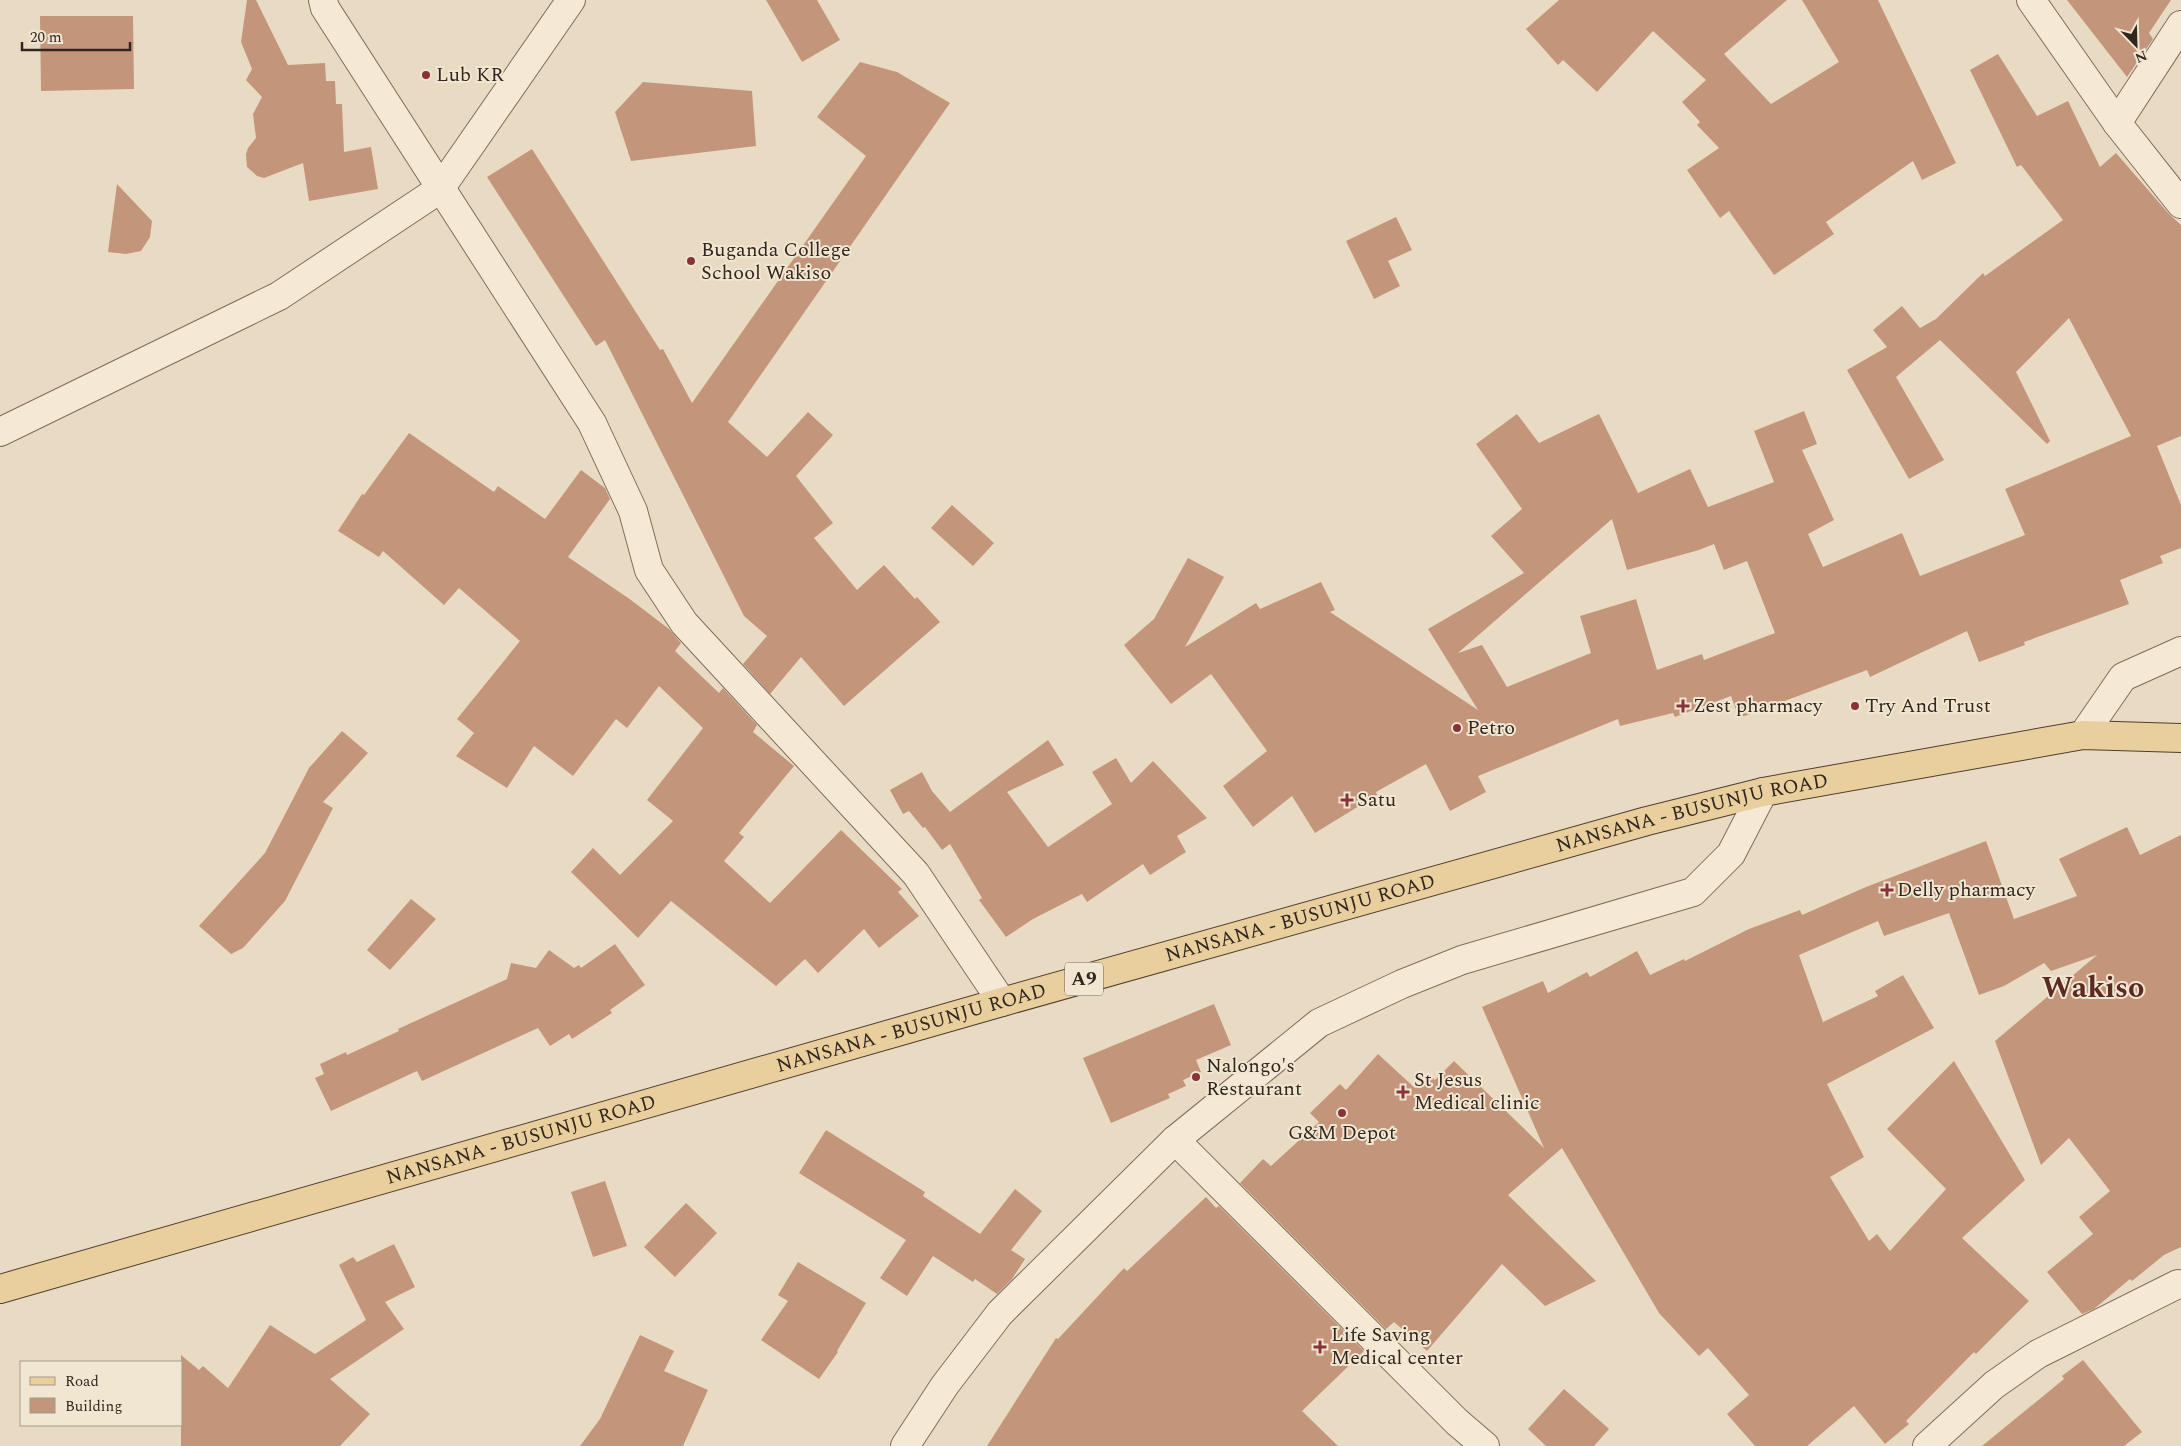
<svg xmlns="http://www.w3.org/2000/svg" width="2181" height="1446" font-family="Spectral,serif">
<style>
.building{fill:#c3967c;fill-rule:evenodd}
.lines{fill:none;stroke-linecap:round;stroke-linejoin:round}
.minor-casing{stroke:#816d5b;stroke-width:30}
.major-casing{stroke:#4f3d2f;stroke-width:30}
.minor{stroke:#f5e9d5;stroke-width:28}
.major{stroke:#e9ce9e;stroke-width:28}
.poi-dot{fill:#8a3237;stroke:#f1e6d1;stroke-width:2}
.labels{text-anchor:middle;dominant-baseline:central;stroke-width:4;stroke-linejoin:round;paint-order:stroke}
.shield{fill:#f1e6d1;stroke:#6b6054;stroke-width:1}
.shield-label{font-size:19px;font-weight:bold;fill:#32271e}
.poi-label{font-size:20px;fill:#32271e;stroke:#f1e6d1;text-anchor:start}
.street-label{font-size:20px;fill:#32271e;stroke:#f1e6d1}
.town-label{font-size:30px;font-weight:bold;fill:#5a2b22;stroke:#f1e6d1}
</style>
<rect width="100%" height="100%" fill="#e9dbc3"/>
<g class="building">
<polygon points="247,0 256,0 288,65 325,63 326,81 335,81 336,104 342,104 344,152 371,147 378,189 309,201 303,163 264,178 257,176 247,167 246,154 248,148 256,138 253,114 262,97 246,80 252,69 241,42"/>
<polygon points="766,0 817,0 840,40 802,62"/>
<polygon points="1559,0 1787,0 1724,54 1771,104 1839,62 1802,0 1878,0 1956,163 1922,180 1913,161 1826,222 1834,234 1774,275 1729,211 1720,218 1687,170 1719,148 1697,125 1700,122 1682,102 1706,80 1653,31 1597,92 1563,60 1558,65 1526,29"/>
<polygon points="2067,0 2171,0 2149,33 2153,39 2127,77"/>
<polygon points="40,16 133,16 134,89 41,91"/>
<path d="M1998 54 2037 116 2068 101 2100 167 2116 153 2169 214 2181 225V436L2157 446 2181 505V548L2160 556 2163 563 2120 580 2129 604 2024 642 2025 645 1979 662 1967 631 1870 677 1867 670 1739 718 1731 696 1675 717 1673 713 1620 726 1618 719 1478 776 1486 792 1450 811 1426 764 1376 792 1377 795 1315 833 1292 796 1253 827 1223 786 1267 751 1211 674 1171 704 1124 645 1154 619 1188 558 1224 577 1185 647 1256 603 1260 609 1321 582 1335 610 1330 612 1478 710 1428 629 1524 573 1491 536 1522 509 1476 444 1517 414 1539 443 1599 414 1638 493 1690 469 1708 507 1774 482 1754 431 1804 411 1817 444 1802 450 1834 520 1808 534 1823 567 1902 533 1920 576 2025 535 2005 489 2131 436 2069 318 2016 372 2050 441 2047 444 1940 340 1896 377 1944 460 1909 479 1847 370 1887 347 1873 330 1902 306 1920 328 1936 319 1983 273 1985 276 2063 220 2021 165 2017 167 1970 70ZM1612 519 1627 570 1699 550 1714 544 1724 570 1747 561 1775 633 1704 660 1702 654 1657 670 1636 599 1580 616 1591 653 1507 687 1482 645 1458 653Z"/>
<polygon points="860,62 897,72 950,103 728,422 767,457 808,412 833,435 796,476 833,523 814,538 857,590 884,565 915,599 917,597 940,622 844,706 801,657 770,694 743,664 767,636 744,616 605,340 596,346 487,177 532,149 660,350 663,349 692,403 866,156 817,117"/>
<polygon points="643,82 752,91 756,146 631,161 615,112"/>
<polygon points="117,184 152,221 150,237 141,251 126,254 108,252"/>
<polygon points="1396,217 1412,250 1388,261 1400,286 1374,299 1346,241"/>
<polygon points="409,433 494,492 498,486 545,519 581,470 605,488 610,499 568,557 631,600 669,629 681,643 675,651 719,693 723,688 757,725 753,732 794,766 739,833 744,837 724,861 770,903 841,830 902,889 898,892 919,916 879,948 864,929 818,973 805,959 776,986 671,901 638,938 571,872 593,848 620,875 673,821 647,800 703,728 659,686 627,728 616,719 573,776 534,746 507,788 456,756 474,733 457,719 520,641 459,588 444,605 383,551 379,557 338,531 362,494 364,495"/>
<polygon points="952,505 994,543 973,566 931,528"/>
<polygon points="342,731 368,753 323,802 333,808 285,901 243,948 231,954 199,926 265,853 309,768"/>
<polygon points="1048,740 1064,765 1007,792 1048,847 1112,804 1092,772 1116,758 1131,783 1153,761 1207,818 1177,836 1186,852 1150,875 1143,864 1087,902 1082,894 1033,919 1006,937 979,900 982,898 950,844 942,850 925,827 923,828 909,811 903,814 890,790 922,772 932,791 950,812"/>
<polygon points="2127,827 2140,855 2181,835 2181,1247 2164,1255 2132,1281 2130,1279 2094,1309 2082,1314 2047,1272 2093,1234 2079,1217 2110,1191 2069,1138 2041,1165 1995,1041 2097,955 2051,971 2044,963 2004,986 1979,995 1949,913 1884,936 1878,921 1799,955 1823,1022 1878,996 1875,991 1903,975 1934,1028 1827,1084 1864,1157 1830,1177 1869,1241 1877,1234 1890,1251 1946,1189 1887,1129 1954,1061 2025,1180 1962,1238 2029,1301 1976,1354 1974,1352 1906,1421 1909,1424 1885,1444 1854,1406 1807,1446 1755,1446 1727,1414 1749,1395 1708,1348 1699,1356 1659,1313 1562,1148 1508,1195 1596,1281 1545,1306 1502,1264 1427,1351 1394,1322 1386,1329 1240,1183 1263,1159 1271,1166 1319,1122 1310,1113 1340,1084 1346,1090 1378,1054 1415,1088 1429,1074 1435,1080 1454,1061 1544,1148 1482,1007 1543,981 1548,993 1587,972 1590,977 1637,951 1650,975 1684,959 1685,961 1749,929 1800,910 1802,915 1866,887 1986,841 2014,919 2077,896 2059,859"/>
<polygon points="411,899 436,919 390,970 367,950"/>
<polygon points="615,944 645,985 610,1010 612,1013 572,1039 569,1034 550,1046 538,1028 422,1081 417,1071 331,1111 315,1078 324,1074 320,1064 346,1052 347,1055 399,1031 398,1029 507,979 511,963 536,968 549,950 574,968 579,965 581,968"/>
<polygon points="1214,1004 1231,1045 1196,1060 1201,1072 1183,1080 1186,1086 1168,1094 1170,1098 1111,1123 1083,1058"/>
<polygon points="826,1130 925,1192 923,1196 980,1234 1015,1189 1042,1211 1011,1250 1025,1259 1012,1279 997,1294 975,1279 973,1282 933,1256 907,1296 880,1278 906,1240 799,1173"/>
<polygon points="605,1181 627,1246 593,1257 571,1192"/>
<polygon points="1206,1197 1216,1208 1219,1206 1364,1351 1302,1411 1338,1446 987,1446 1056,1338 1058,1339 1124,1268 1127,1271"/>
<polygon points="686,1203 717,1233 675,1277 644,1247"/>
<polygon points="394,1244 415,1287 385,1302 404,1329 330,1379 370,1414 340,1446 181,1446 181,1355 199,1370 203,1366 228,1388 270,1325 315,1354 366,1320 339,1265 353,1257 357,1262"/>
<polygon points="798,1262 866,1303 837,1351 838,1352 819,1379 761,1340 788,1301 778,1295"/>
<polygon points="640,1335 674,1351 664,1371 708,1390 683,1446 580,1446 600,1419"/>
<polygon points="2083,1360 2142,1432 2124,1446 1982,1446 2064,1379 2062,1376"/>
<polygon points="1564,1389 1609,1429 1594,1446 1546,1446 1528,1429"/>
</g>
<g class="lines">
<defs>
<g id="minor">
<polyline points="323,0 325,8 592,423 633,511 649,570 684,623 916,874 1002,1002"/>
<polyline points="2031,0 2117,123 2181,204"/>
<polyline points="2117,123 2181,25"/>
<polyline points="0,432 279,296 440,189 571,0"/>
<polyline points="2083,735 2123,677 2181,651"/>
<polyline points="1175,1140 1457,1422 1485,1446"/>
<polyline points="905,1446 945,1385 1000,1313 1175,1140 1319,1023 1402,984 1462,960 1693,892 1731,854 1763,792"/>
<polyline points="1927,1446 1994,1385 2038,1354 2178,1284"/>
</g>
<g id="major">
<path id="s1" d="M0 1289 1002 1002 1647 821 1763 792 2083 735 2181 738"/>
</g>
</defs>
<use href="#minor" class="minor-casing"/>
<use href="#major" class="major-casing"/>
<use href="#minor" class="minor"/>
<use href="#major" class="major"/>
</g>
<g class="poi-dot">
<circle cx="426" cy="75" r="5"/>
<circle cx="691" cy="261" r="5"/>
<path d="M1680.5 698.5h5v5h5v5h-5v5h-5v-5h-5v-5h5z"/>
<circle cx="1855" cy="706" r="5"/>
<circle cx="1457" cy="728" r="5"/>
<path d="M1344.5 792.5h5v5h5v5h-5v5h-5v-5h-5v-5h5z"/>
<path d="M1884.5 882.5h5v5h5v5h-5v5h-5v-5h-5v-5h5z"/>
<circle cx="1196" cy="1077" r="5"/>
<path d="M1400.5 1084.5h5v5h5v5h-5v5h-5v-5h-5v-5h5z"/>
<circle cx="1342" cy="1113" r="5"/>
<path d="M1317.5 1339.5h5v5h5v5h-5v5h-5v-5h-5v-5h5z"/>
</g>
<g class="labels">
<rect class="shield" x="1065" y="962.5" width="38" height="33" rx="4"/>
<g class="shield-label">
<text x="1084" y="979">A9</text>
</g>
<g class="poi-label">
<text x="436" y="75">Lub KR</text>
<text x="701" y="250">Buganda College<tspan x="701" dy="23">School Wakiso</tspan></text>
<text x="1693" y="706">Zest pharmacy</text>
<text x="1865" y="706">Try And Trust</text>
<text x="1467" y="728">Petro</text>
<text x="1357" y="800">Satu</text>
<text x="1897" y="890">Delly pharmacy</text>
<text x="1206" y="1066">Nalongo's<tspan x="1206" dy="23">Restaurant</tspan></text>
<text x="1414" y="1080">St Jesus<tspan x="1414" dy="23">Medical clinic</tspan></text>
<text x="1342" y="1133" text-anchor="middle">G&amp;M Depot</text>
<text x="1331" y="1335">Life Saving<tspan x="1331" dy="23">Medical center</tspan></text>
</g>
<g class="street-label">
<text stroke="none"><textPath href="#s1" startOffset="1758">NANSANA - BUSUNJU ROAD</textPath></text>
<text stroke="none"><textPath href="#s1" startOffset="1352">NANSANA - BUSUNJU ROAD</textPath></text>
<text stroke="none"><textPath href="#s1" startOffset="948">NANSANA - BUSUNJU ROAD</textPath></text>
<text stroke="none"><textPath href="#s1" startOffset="542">NANSANA - BUSUNJU ROAD</textPath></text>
</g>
<g class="town-label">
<text x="2093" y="988">Wakiso</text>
</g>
</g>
<rect x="20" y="1361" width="162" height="65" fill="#f1e6d1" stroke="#a59a89"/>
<rect x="30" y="1377" width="25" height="8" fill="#e9ce9e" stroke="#a59a89"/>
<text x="65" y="1386" font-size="15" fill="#32271e">Road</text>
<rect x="30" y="1398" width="25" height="15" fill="#c3967c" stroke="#a59a89"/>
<text x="65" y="1411" font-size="15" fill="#32271e">Building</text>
<g transform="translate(2136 45) rotate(157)" stroke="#f1e6d1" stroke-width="4" paint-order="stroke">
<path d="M0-4L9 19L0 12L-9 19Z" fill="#32271e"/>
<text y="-8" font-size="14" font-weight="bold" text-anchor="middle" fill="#32271e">N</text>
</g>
<path d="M22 42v8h108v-8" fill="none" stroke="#32271e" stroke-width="2.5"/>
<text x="30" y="42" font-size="15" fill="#32271e" stroke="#f1e6d1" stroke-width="4" paint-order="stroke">20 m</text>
</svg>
